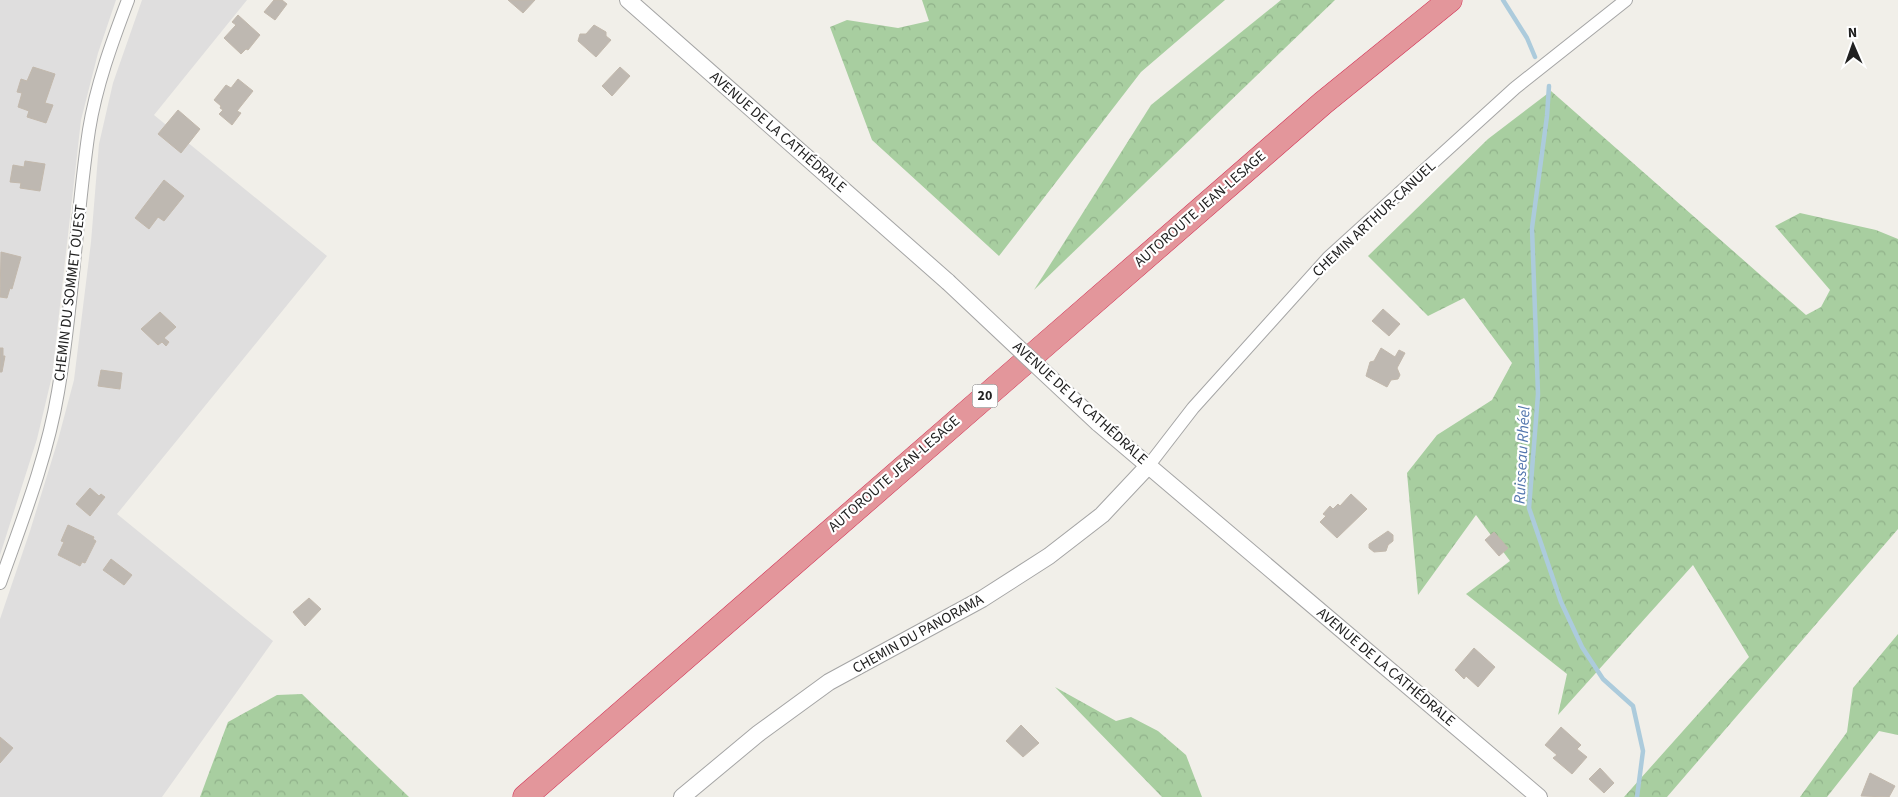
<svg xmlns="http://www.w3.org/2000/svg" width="1898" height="797" font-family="'Source Sans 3',sans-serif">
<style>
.residential{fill:#dfdede}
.forest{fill:url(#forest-crowns)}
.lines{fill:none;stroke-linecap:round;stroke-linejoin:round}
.stream{stroke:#accbdc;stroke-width:4.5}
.building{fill:#beb8b1;stroke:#c2b8ac}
.minor-casing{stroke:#a5a5a5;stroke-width:14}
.tertiary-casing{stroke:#a5a5a5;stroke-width:18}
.motorway-casing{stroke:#d23356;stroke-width:25}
.minor{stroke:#fff;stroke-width:12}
.tertiary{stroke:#fff;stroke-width:16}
.motorway{stroke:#e3969b;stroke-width:24}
.tertiary-bridge-casing{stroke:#a5a5a5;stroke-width:18;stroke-linecap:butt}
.tertiary-bridge{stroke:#fff;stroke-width:16}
.labels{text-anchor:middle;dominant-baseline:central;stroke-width:4.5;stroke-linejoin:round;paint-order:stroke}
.shield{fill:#fff;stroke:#646464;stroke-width:1}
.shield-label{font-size:14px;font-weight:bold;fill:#212121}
.street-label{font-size:15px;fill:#212121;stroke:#fff}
.water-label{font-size:16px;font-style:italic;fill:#5275ad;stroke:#fff}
</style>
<defs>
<pattern id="forest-crowns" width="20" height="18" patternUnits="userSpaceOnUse" patternTransform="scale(1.25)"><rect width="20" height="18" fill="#a8cea0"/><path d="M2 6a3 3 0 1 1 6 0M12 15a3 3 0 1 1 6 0" fill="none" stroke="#90b18a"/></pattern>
</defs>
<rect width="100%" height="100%" fill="#f1efe9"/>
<g class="residential">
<polygon points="0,0 116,0 98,53 81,120 52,376 37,439 0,555"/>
<polygon points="142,0 247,0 154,115 327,256 117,514 273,641 162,797 0,797 0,619 30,531 58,440 74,380 91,242 99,144 113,83"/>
</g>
<g class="forest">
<polygon points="922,0 1225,0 1141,72 999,256 872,140 830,27 847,20 898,28 929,21"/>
<polygon points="1281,0 1335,0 1034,290 1151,105"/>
<polygon points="1551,91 1806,315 1821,307 1830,290 1775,226 1800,213 1876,230 1898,239 1898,529 1667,797 1624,797 1749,657 1693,565 1558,715 1567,674 1466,594 1510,561 1476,515 1418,595 1407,473 1437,435 1492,400 1512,363 1464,298 1428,316 1368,256 1488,139"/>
<polygon points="1898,634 1898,735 1879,731 1827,797 1800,797 1847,732 1853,688"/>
<polygon points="1055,687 1116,721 1131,717 1158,731 1186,755 1202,797 1162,797"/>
<polygon points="302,694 409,797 200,797 228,722 277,695"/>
</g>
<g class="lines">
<g class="stream">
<polyline points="1503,0 1527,38 1535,57"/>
<polyline points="1549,86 1547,116 1532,228 1538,394 1529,508 1561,602 1582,647 1603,679 1633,706 1643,751 1637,797"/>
</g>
</g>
<g class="building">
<polygon points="274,0 282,0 287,4 275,20 264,12"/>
<polygon points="508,0 535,0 523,13"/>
<polygon points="238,15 260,35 248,50 246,49 241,54 224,38 236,25 232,22"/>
<polygon points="594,25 606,32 606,36 611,40 596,57 578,41 580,34 586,34"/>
<polygon points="33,67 55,74 45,103 53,105 46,123 27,117 29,111 18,107 22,93 17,92 21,79 27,81"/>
<polygon points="620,67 630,76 612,96 602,86"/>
<polygon points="238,79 253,91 237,111 241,113 232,125 219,114 223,110 220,108 221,106 214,100 226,85 231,88"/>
<polygon points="178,110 200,129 181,153 158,134"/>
<polygon points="25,161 45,164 40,191 20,188 21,183 10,182 13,165 24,167"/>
<polygon points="164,180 184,196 164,221 158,217 149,229 135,218"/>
<polygon points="1,252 21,257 12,289 10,288 7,298 0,297"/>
<polygon points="1383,309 1400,324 1389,336 1372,321"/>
<polygon points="160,312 176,327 164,338 169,342 166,346 162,342 158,345 141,329"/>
<polygon points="0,348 3,348 3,356 5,356 2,372 0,372"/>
<polygon points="1381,348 1395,357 1399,350 1405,353 1397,368 1400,375 1398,379 1391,380 1387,387 1366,376 1370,362 1374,361"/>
<polygon points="101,370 122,373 120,389 98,386"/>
<polygon points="90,488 99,496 101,494 105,497 90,516 76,504"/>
<polygon points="1351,494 1367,509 1337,538 1320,522 1326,516 1323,514 1330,506 1333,509 1338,504 1340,506"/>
<polygon points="68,525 94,537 93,539 96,541 85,563 82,562 80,566 58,555 64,542 61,541"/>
<polygon points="1388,531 1393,535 1393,541 1388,545 1386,551 1374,552 1369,548 1369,544"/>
<polygon points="1494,532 1508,548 1499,556 1485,540"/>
<polygon points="111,559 132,575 124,585 103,570"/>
<polygon points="309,598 321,609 305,626 293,612"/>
<polygon points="1474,648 1495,667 1478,687 1466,676 1464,679 1455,670"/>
<polygon points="1021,725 1039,743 1023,757 1006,741"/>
<polygon points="1561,727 1581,745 1577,749 1587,757 1572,774 1553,758 1557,755 1545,745"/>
<polygon points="0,737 13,748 0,763"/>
<polygon points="1600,768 1614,783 1604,793 1589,779"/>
<polygon points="1870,773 1895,786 1889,797 1861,796"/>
</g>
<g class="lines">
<defs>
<g id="minor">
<polyline points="1149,465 1193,408 1328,258 1515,88 1626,0"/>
<path d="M0 583C22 521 47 458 58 392 73 305 76 217 89 130 96 86 112 42 128 0"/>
</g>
<g id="tertiary">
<polyline points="628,0 948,282"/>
<polyline points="1098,423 1539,797"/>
<polyline points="682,797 759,733 829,682 982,599 1049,556 1102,515 1149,465"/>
</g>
<polyline id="motorway" points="525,797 1323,103 1450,0"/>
</defs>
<use href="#minor" class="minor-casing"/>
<use href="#tertiary" class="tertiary-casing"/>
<use href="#motorway" class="motorway-casing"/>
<use href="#minor" class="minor"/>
<use href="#tertiary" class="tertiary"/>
<use href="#motorway" class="motorway"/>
<defs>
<polyline id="tertiary-bridge" points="948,282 1098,423"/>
</defs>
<use href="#tertiary-bridge" class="tertiary-bridge-casing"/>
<use href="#tertiary-bridge" class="tertiary-bridge"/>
</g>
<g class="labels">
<rect class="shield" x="972.5" y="384.5" width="25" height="23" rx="4"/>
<g class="shield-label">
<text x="985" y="396">20</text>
</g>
<g class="street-label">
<text transform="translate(778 132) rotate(41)">AVENUE DE LA CATHÉDRALE</text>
<text transform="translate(1200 209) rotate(-41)">AUTOROUTE JEAN-LESAGE</text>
<text transform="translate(1374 219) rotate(-43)">CHEMIN ARTHUR-CANUEL</text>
<text transform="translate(70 293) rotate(-83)">CHEMIN DU SOMMET OUEST</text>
<text transform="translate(1080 403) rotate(42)">AVENUE DE LA CATHÉDRALE</text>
<text transform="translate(894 474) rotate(-41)">AUTOROUTE JEAN-LESAGE</text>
<text transform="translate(918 634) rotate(-29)">CHEMIN DU PANORAMA</text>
<text transform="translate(1386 667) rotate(40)">AVENUE DE LA CATHÉDRALE</text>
</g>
<g class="water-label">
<text transform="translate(1522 455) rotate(-87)">Ruisseau Rhéel</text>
</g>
</g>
<g transform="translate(1853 45) rotate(358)" stroke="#ffffff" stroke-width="4" paint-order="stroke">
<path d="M0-4L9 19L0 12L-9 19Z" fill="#212121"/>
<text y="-8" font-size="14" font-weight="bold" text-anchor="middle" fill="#212121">N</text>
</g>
</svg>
